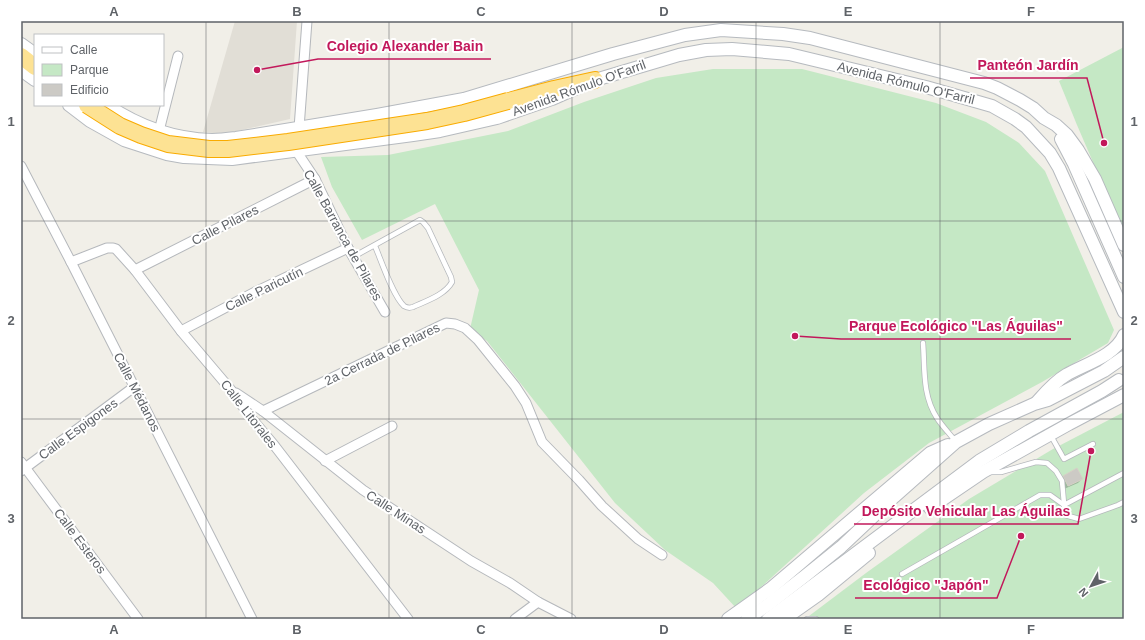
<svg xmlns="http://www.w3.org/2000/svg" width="1145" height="640" font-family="Arial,sans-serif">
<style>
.education{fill:#e1ded6}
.green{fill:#c5e8c5}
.shadow{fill:#0003}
.building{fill:#cccac5;stroke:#d6d1c6}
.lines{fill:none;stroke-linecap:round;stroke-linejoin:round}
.lane-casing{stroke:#b5b8bc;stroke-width:6}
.street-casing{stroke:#b5b8bc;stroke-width:11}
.secondary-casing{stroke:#b6babf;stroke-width:14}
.highway-casing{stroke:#f9ab00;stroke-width:18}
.lane{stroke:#fff;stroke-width:4.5}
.street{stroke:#fff;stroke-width:9}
.secondary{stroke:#fff;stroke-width:12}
.highway{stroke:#fde293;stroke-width:16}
.highway-bridge-casing{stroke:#f9ab00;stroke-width:18;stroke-linecap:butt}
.highway-bridge{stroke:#fde293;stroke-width:16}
.grid{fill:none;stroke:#5f6368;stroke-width:1;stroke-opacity:0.55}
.labels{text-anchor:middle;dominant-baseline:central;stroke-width:4;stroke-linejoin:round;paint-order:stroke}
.street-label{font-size:13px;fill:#5f6368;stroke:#fff}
.leader{fill:none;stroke:#c2185b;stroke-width:1.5}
.callout-dot{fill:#c2185b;stroke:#fff;stroke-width:1.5}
.callout-label{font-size:14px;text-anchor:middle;font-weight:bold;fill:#c2185b;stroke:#fff;stroke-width:4;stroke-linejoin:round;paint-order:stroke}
.neatline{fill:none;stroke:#5f6368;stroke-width:1.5}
.grid-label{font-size:13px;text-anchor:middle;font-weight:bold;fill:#5f6368}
</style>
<rect width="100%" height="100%" fill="#f1efe8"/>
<polygon class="education" points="235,21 297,21 290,119 224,134 203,132"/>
<g class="green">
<polygon points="1124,47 1124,234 1077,125 1059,81"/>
<polygon points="713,69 802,69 936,103 986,122 1019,143 1045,171 1114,330 1108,343 1042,382 929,443 864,493 737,609 713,583 665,550 615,503 487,341 470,329 479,290 435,204 362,240 332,187 321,157 388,155 508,131 584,102 656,78"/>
<polygon points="1124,412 1124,619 805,619 866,573 969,499 1053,449"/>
</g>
<polygon class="shadow" points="1064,476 1082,479 1078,483 1064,489 1060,480"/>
<polygon class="building" points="1077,468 1083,479 1068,486 1063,476"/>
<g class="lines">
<defs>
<g id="lane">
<path d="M353 257 420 220 423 222 428 228 451 277 452 282C445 295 426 301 413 307 410 308 407 308 404 306 393 296 381 260 375 246"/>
<path d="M923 343C925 368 922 395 937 418 942 426 950 434 956 442"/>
<polyline points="1050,434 1064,459 1093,444"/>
<polyline points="990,472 1001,472 1036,462 1047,463 1056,471 1062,481 1065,515 1079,519 1118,505 1124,502"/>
<polyline points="902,574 1040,495 1050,495 1064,505 1124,473"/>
<polyline points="807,619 816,619"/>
</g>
<g id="street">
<polyline points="159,131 178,56"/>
<polyline points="295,132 299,128 307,21"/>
<polyline points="293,146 315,179 348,248 385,312"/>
<polyline points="21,166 71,262 252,619"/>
<polyline points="71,262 107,248 113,248 116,249 135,270 181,331 231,390 252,419 274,445 408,619"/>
<polyline points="135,270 315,179"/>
<polyline points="181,331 255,292 348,248"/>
<polyline points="236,393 263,411 363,490 471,561 510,583 538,602 571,619"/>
<polyline points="263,411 446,323 455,324 465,328 478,340 515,386 526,403 542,442 579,480 602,506 638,539 662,555"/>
<polyline points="325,461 392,426"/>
<polyline points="21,462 138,619"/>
<polyline points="21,471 134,387"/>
<polyline points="515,619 538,602"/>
</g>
<g id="secondary">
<polyline points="21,44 35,54"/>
<polyline points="21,70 35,80"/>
<polyline points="69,105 90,121 124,140 167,154 184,157 232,159 413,135 440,131 497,118 552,99 595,80 679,55 706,50 732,49 789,54 926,87 992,106 1015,119 1026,127 1050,153 1059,168 1124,312"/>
<path d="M107 105C138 126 174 139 212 140 220 140 228 139 236 138L377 115 464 99 613 54 685 35 721 30 783 34 810 38 984 83 997 88 1020 100 1033 108 1044 118 1056 125 1067 135 1078 150 1095 179 1124 245"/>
<polyline points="1061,139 1074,164 1124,277"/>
<path d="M1036 403C1045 393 1054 382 1066 375 1085 364 1115 356 1124 335"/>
<polyline points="930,508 983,472 1069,424 1124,395"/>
<polyline points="728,619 770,589 930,453 948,445"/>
<polyline points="747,619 769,604 805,576 841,547 894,497 956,442 989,424 1034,404 1048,400 1104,371 1124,357"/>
<polyline points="768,619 979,461 1029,431 1102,391 1119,380"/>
<polyline points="784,619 818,595 869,553"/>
</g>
<g id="highway">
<polyline points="21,56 35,67"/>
<polyline points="508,101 554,89 595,80"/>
</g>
</defs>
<use href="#lane" class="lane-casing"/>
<use href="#street" class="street-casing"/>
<use href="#secondary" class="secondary-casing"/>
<use href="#highway" class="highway-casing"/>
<use href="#lane" class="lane"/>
<use href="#street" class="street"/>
<use href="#secondary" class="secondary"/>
<use href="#highway" class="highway"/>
<defs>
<polyline id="highway-bridge" points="87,105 120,126 141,135 168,144 209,149 228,149 288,142 427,121 464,113 508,101"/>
</defs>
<use href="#highway-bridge" class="highway-bridge-casing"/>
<use href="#highway-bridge" class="highway-bridge"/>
</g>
<path class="grid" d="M206 21V619M389 21V619M572 21V619M756 21V619M940 21V619M21 221H1124M21 419H1124"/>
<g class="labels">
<g class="street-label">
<text transform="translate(906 83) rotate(14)">Avenida Rómulo O'Farril</text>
<text transform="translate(579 88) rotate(-20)">Avenida Rómulo O'Farril</text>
<text transform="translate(225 225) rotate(-27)">Calle Pilares</text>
<text transform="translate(343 235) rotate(61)">Calle Barranca de Pilares</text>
<text transform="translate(264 289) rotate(-26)">Calle Paricutín</text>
<text transform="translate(382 354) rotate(-26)">2a Cerrada de Pilares</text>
<text transform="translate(137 392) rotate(63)">Calle Médanos</text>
<text transform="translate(249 414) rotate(52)">Calle Litorales</text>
<text transform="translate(78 429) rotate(-36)">Calle Espigones</text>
<text transform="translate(396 512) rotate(33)">Calle Minas</text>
<text transform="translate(80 541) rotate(53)">Calle Esteros</text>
</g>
</g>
<path class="leader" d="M257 70L318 59H491M1104 143L1087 78H970M795 336L841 339H1071M1091 451L1078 524H854M1021 536L997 598H855"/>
<g class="callout-dot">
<circle cx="257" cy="70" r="4"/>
<circle cx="1104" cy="143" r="4"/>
<circle cx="795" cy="336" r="4"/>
<circle cx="1091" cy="451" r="4"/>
<circle cx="1021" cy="536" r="4"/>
</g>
<g class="callout-label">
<text x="405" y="51">Colegio Alexander Bain</text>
<text x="1028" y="70">Panteón Jardín</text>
<text x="956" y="331">Parque Ecológico "Las Águilas"</text>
<text x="966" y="516">Depósito Vehicular Las Águilas</text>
<text x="926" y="590">Ecológico "Japón"</text>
</g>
<rect width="1145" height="640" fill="none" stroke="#ffffff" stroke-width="44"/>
<rect x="34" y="34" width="130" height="72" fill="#ffffff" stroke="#bfc1c3"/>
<rect x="42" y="47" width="20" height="6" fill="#ffffff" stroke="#bfc1c3"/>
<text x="70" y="54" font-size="12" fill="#5f6368">Calle</text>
<rect x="42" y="64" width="20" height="12" fill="#c5e8c5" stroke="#bfc1c3"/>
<text x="70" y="74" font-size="12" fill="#5f6368">Parque</text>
<rect x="42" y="84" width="20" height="12" fill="#cccac5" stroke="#bfc1c3"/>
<text x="70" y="94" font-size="12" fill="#5f6368">Edificio</text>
<g transform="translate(1091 586) rotate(230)" stroke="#ffffff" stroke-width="3" paint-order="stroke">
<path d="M0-3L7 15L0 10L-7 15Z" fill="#5f6368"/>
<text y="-6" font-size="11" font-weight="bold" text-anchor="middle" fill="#5f6368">N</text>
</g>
<rect x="22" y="22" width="1101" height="596" class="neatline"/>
<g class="grid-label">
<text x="114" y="16">A</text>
<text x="297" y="16">B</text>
<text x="481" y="16">C</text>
<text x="664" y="16">D</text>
<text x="848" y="16">E</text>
<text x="1031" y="16">F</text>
<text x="11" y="126">1</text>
<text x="1134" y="126">1</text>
<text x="11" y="325">2</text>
<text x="1134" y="325">2</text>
<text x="11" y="523">3</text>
<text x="1134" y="523">3</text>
<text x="114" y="634">A</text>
<text x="297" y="634">B</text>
<text x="481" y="634">C</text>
<text x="664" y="634">D</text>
<text x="848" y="634">E</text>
<text x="1031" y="634">F</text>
</g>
</svg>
